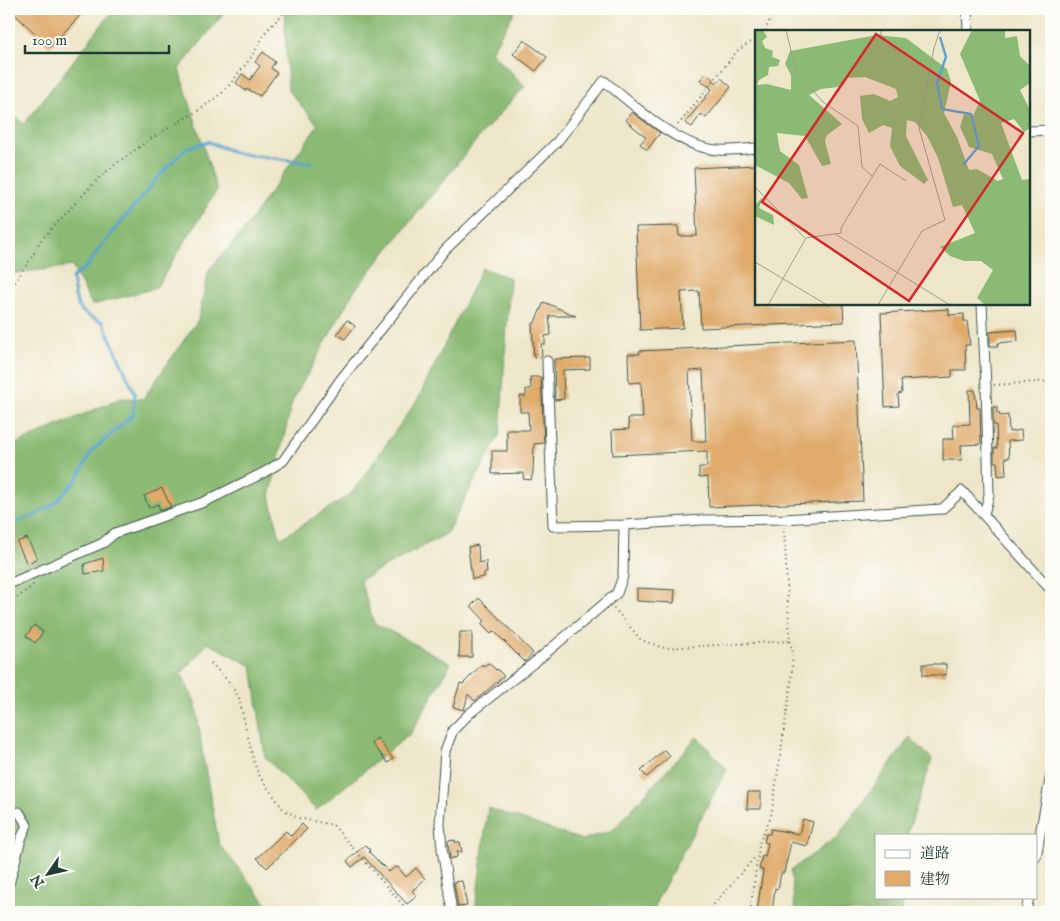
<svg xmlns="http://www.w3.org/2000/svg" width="1060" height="921" font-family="'IM FELL English','Noto Serif JP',serif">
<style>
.forest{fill:#8aba73;stroke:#547c54}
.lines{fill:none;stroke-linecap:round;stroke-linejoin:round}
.stream{stroke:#57a5d0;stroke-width:3}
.building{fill:#dfaa6a;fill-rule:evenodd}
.street-casing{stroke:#3e564a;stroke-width:11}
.path{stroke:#3e564a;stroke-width:2;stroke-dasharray:1 4;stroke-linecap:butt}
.street{stroke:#fff;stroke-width:9}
.inset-river{fill:none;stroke:#57a5d0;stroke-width:2.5}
.inset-road{fill:none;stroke:#9ba28d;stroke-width:1}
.view{fill:#d62828;fill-opacity:0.15;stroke:#d62828;stroke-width:2.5}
.inset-edge{fill:none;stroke:#1f3d34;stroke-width:2.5}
</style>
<rect width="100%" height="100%" fill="#fdfcf7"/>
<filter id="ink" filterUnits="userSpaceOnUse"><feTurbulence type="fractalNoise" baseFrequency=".02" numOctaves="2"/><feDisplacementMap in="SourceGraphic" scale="10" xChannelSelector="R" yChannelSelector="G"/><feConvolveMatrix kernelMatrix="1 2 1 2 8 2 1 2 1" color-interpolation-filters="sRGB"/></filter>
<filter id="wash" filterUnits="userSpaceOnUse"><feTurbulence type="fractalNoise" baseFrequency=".0096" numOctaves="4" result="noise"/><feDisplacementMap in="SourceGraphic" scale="20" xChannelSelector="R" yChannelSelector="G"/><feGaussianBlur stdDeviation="1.12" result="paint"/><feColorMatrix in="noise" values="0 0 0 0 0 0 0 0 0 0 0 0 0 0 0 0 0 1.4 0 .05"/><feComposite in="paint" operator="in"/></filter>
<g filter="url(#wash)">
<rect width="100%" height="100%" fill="#ede6c9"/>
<g class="forest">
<polygon points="114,9 225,9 220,18 179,69 217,190 156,288 92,305 72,266 9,274 9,112 24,124"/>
<polygon points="284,9 516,9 491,52 525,86 479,137 354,291 292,402 270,496 280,539 351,494 418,399 482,268 510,278 500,434 446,534 360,580 374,623 451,663 411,733 316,810 265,757 252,666 208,643 181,674 196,704 203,757 219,844 273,912 9,912 9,447 121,398 143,399 198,320 209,270 243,231 318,125 288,90"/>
<polygon points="697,737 727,769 656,902 654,912 475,912 488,808 582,840 613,830"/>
<polygon points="910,737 932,759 907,835 876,835 876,897 901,897 902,912 795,912 791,870 837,837"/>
</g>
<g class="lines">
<path class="stream" d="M9 524 34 516 55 503 78 478 92 451 133 415 135 394 103 322C74 312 77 305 72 278L87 266 103 244 160 175 186 148 209 142 236 153 311 163"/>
</g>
<g id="blocks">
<g class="building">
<polygon points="9,9 86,9 50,47"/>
<polygon points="524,40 547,57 536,71 513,54"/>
<polygon points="263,52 275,62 271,68 277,73 260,96 247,89 246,91 236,83 242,74 250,80 260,66 255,62"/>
<polygon points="706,73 717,83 721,78 731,87 706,118 701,114 692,127 685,123 712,89 700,80"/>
<polygon points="632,112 660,133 647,150 640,144 646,137 625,120"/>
<polygon points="756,165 756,304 843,304 844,322 701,328 699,291 681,292 683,328 640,330 636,227 678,226 679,236 697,236 694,168"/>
<polygon points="544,302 576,316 549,316 551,335 545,336 545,344 541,344 542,357 534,358 532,324 534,324"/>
<polygon points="949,309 949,315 964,314 964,321 967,321 970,345 965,345 966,370 952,370 952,377 901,380 902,393 898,394 899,406 885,407 881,313"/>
<polygon points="347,320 355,326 345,339 337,334"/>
<polygon points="1017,330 1018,341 998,343 998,346 990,346 990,332"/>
<path d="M856 340 863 501 709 507 708 477 699 478V467H707V451L613 455 612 430 629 429 628 418H643L641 382 629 383 628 354H640L639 351 702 348V347ZM703 370 706 441H692L689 371Z"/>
<polygon points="590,358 590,369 563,370 564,399 555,400 554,359"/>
<polygon points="530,377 541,377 544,443 534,444 533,472 531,480 523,479 524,473 492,474 492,451 507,451 507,430 529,430 528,412 520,412 520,396 526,396 526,389 531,389"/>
<polygon points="969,390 975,390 977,408 980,408 981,444 961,445 962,460 943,460 943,439 954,439 953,425 970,424"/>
<polygon points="993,407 997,407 997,413 999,413 1000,416 1008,415 1009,432 1021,430 1022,440 1008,441 1009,458 1005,458 1006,475 998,476 997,462 994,462 994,448 997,448 996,425 993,425"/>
<polygon points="162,488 171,507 160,511 158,504 149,508 144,496"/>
<polygon points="27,538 37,558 27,564 17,542"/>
<polygon points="478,545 479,563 486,561 487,573 484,573 484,577 472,579 468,547"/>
<polygon points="103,558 104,571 85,574 84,564"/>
<polygon points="637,588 675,590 674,603 637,601"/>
<polygon points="479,598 533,653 525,662 494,631 491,634 481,624 485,621 471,606"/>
<polygon points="34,625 43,632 35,643 26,636"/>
<polygon points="460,632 472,632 472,657 459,657"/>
<polygon points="489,663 496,670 497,669 504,676 475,701 468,694 464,710 453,707 460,683 463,684 482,664 483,666"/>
<rect x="923" y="664" width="23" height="11"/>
<polygon points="377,738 393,759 388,763 371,743"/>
<polygon points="664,750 670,756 647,777 641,771"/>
<polygon points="748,792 761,792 761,809 747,809"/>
<polygon points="803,819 813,822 807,846 791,842 784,873 781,873 778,889 775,888 772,912 757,912 763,870 759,869 762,856 765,857 768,843 764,842 766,834 770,834 771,829 799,834"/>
<polygon points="302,824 307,829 267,868 257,858 286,831 291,836"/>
<polygon points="455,840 455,842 460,842 462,852 457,852 457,857 450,859 448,841"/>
<polygon points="365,845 370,850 369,852 389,872 395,867 396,868 398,867 406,877 416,868 425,879 412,891 417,896 407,904 364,857 352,867 347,861"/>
<polygon points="462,881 467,906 458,907 454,882"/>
</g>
</g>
</g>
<g filter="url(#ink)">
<use href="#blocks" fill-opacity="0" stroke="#3e564a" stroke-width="1"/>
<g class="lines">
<defs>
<g id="street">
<polyline points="967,9 968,31"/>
<polyline points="1029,131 1051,130"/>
<polyline points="982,304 986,386 989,495 984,514"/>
<polyline points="547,361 553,526 624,525 702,520 784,519 942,509 962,491 1051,590"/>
<path d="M9 584 103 543 115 533 204 502 263 473 283 461 341 379 445 250 557 142 604 81C634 105 678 148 718 150 730 151 744 149 756 148"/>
<polyline points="1036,857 1051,774"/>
<polyline points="9,884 21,839 27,825 19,812"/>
<polyline points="452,912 442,849 440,824 445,751 453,730 470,713 540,658 617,593 623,576 624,525"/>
<polyline points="1026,912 1029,897"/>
</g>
</defs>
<use href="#street" class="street-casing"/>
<g class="path">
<polyline points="765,31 775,9"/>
<polyline points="678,125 738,50 756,39"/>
<polyline points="9,291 32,257 40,241 98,179 113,166 149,140 202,108 222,93 231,83 253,55 266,31 288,9"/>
<polyline points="994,385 1051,381"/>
<polyline points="9,604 36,583"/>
<polyline points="614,608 641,640 664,648 790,641"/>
<polyline points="211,663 229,682 239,698 254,763 260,777 283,809 298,818 333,825 409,912"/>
<polyline points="707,912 756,856"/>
<polyline points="750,912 760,840 771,817 791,684 793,653 790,641 784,527"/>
</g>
<use href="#street" class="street"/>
</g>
</g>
<g transform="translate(755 30)">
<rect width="275" height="275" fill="#ede6c9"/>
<path d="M0 0H8L12 7 7 11 10 18 18 21 17 27 25 30 23 36 14 37 13 45 4 50 2 55 12 54 36 60V45L30 34 35 21 122 5 151 8 192 39 196 52 189 83 202 107 214 140 222 139 243 151 248 149 237 124 214 117 205 97 209 84 218 86 225 71 205 24 217 0H250V8L262 6 265 26 275 36V53L265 60 275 80V98L269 102 259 89 246 93 267 150 275 149V275L229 274 222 268 238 240 226 231H209L195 226 185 217 220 203 207 175 198 177 183 128 172 106 160 92 152 90 151 106 173 150 169 154 145 136 135 116 137 98 128 95 114 103 107 89 105 66 119 64 135 71 143 67 141 59 110 47 92 48 83 57 66 59 54 65 87 94 72 105 70 111 76 134 67 136 50 106 22 103 25 121 44 135 53 168 47 169 34 153 0 135ZM8 167 4 178 18 185 19 195 0 186V175Z" fill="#8aba73"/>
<path class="inset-river" d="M185 7 191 27 182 53 187 79 216 84 224 116 208 135"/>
<path class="inset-road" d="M31 0 41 41 68 72 103 96 107 137 117 146M126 0V10L136 19M0 157 50 208M80 204 195 275M51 208 86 203V198L125 134 151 151M0 232 72 275M13 275 51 208M123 275 167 201 190 190 164 98 179 18 185 0"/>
<path class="view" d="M121 4 268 103 154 271 7 172Z"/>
<rect width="275" height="275" class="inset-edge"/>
</g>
<rect width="1060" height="921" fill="none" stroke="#fdfcf7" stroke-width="30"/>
<rect x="875" y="834" width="162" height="65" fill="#fdfcf7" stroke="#a4b0a9"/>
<rect x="885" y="850" width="25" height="8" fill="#ffffff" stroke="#a4b0a9"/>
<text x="920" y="858" font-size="15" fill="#1f3d34">道路</text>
<rect x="885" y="871" width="25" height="15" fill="#dfaa6a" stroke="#a4b0a9"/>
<text x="920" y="884" font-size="15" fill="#1f3d34">建物</text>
<g transform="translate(48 874) rotate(236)" stroke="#fdfcf7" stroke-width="4" paint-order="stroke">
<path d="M0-4L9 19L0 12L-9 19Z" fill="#1f3d34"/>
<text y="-8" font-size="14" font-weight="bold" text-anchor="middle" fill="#1f3d34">N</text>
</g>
<path d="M25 45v8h144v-8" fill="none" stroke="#1f3d34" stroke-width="2.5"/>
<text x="32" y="45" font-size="15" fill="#1f3d34" stroke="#fdfcf7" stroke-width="4" paint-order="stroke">100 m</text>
</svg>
